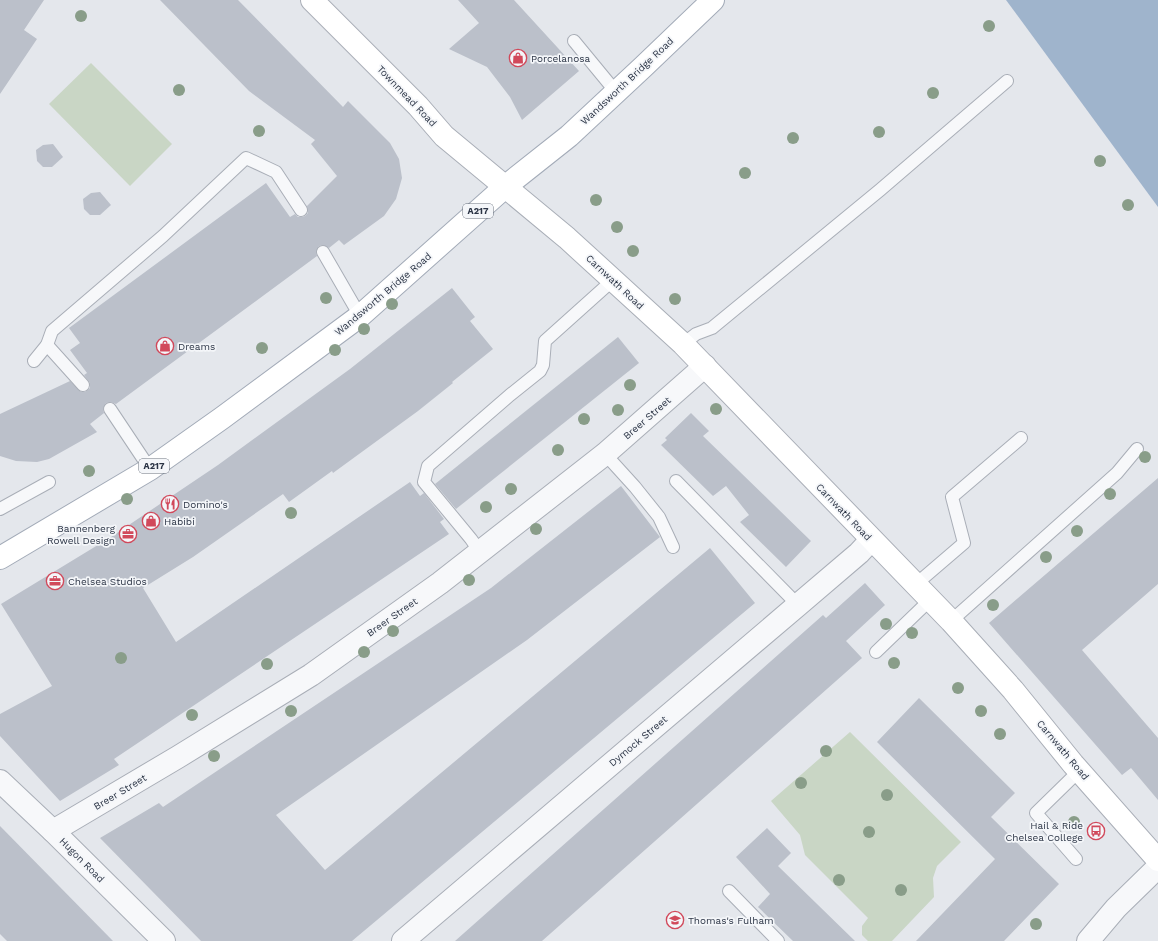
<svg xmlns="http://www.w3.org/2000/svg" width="1158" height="941" font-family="'Work Sans',sans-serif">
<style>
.green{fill:#c9d6c5}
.water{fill:#9fb4cc}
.building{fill:#bbc0ca}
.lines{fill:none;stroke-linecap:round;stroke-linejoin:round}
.lane-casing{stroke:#a9aeb7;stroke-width:14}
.street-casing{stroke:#a9aeb7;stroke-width:24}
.secondary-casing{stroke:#a9aeb7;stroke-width:24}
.primary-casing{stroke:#a3abb8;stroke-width:24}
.lane{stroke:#f7f8fa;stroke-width:12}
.street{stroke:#f7f8fa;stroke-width:22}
.secondary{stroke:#fff;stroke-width:22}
.primary{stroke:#fff;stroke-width:22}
.tree{fill:#899d89}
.labels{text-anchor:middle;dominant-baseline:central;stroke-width:3.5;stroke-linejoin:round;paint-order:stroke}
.shield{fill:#f4f6f9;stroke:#676e7b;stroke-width:1}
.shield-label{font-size:9px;font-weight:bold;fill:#2b3445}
.poi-label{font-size:10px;fill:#2b3445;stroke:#f4f6f9;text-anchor:start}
.street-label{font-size:10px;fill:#2b3445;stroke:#f4f6f9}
</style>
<rect width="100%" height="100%" fill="#e4e7ec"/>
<g class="green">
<polygon points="91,63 172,144 130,186 49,104"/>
<polygon points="850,732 961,842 937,866 933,878 934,897 892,941 868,941 862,935 862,926 868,918 805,855 800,835 771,801"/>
</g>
<polygon class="water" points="1006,0 1158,0 1158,207"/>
<g class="building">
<polygon points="0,0 44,0 24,30 37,39 0,94"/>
<polygon points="160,0 238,0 343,107 348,101 390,143 399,159 402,178 396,199 384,216 344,245 339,240 329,248 323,245 319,246 316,252 317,256 116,404 110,402 106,403 103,409 104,413 90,424 97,432 49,459 37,462 16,461 0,456 0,414 70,381 81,392 85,392 90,388 90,383 84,375 87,373 70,350 80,343 69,328 266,183 290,217 295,214 298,217 302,217 305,216 308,213 307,206 337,176 311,144 315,140 249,91"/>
<polygon points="458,0 514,0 579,71 522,120 510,97 487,67 449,49 479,23"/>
<polygon points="53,144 63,157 52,167 43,167 37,161 36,150 43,145"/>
<polygon points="100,192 111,205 100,215 90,215 84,209 83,199 91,193"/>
<polygon points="452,288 475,317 470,321 493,349 452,382 453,383 418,411 333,473 332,471 289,502 283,494 193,557 143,588 176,642 410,482 420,496 424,493 444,519 440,522 449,534 114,759 119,765 60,801 0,736 0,714 52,686 1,604 111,537 218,465 350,369"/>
<polygon points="618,337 639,363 456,509 435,484"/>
<polygon points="691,413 709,431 703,436 811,541 786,567 740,522 749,515 726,486 713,496 661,445 667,440 665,438"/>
<polygon points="1158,478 1158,584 1082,650 1158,738 1158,800 1131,768 1122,775 989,623"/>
<polygon points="621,486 660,537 527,640 276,815 325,870 710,548 755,603 352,941 201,941 100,838 159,803 163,807 491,588"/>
<polygon points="865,583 885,605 846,641 862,658 542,941 455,941 823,615 826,618"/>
<polygon points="919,698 1015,793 991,817 1059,884 1004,941 916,941 995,859 877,742"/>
<polygon points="0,826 113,941 7,941 0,934"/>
<polygon points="767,828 791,853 778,866 855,941 793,941 758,907 770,894 736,857"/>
</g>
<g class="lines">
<defs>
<g id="lane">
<polyline points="574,41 616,92"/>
<polyline points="323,252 360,316"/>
<polyline points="683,344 696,334 712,328 880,190 1007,81"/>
<polyline points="47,345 83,385"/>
<polyline points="34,361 47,345 52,331 163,236 246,158 276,172 301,210"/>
<polyline points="110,409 150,469"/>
<polyline points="605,454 635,487 659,517 673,547"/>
<polyline points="676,481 798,605"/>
<polyline points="0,509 49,482"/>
<polyline points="480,552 471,539 424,482 428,466 510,395 540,371 543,365 545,341 613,280"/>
<polyline points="915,585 964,543 952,497 1021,438"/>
<polyline points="951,621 1117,473 1137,449"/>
<polyline points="876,652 930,600"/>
<polyline points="1076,859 1036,813 1079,771"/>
<polyline points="729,891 778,941"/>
</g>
<g id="street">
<polyline points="0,781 53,831 164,941"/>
<polyline points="53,831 178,757 311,675 440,583 605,454 705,366"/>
<polyline points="403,941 798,605 859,553 871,540"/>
<polyline points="1088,941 1116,908 1158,867"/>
</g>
<polyline id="secondary" points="312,0 418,106 444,136 567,238 683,344 951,621 1013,690 1073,764 1158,860"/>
<polyline id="primary" points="0,558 150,469 222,418 360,316 506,186 569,136 643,67 713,0"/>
</defs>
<use href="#lane" class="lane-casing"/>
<use href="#street" class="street-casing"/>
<use href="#secondary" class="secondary-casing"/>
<use href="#primary" class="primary-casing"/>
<use href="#lane" class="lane"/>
<use href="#street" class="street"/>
<use href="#secondary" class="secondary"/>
<use href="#primary" class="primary"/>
</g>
<g class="tree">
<circle cx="81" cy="16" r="6"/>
<circle cx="989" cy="26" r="6"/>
<circle cx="179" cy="90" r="6"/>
<circle cx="933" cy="93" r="6"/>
<circle cx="259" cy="131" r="6"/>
<circle cx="879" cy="132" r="6"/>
<circle cx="793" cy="138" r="6"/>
<circle cx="1100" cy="161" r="6"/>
<circle cx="745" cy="173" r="6"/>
<circle cx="596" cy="200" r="6"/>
<circle cx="1128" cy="205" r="6"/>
<circle cx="617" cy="227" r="6"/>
<circle cx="633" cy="251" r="6"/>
<circle cx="326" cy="298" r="6"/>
<circle cx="675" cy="299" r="6"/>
<circle cx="392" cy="304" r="6"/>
<circle cx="364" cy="329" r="6"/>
<circle cx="262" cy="348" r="6"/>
<circle cx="335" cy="350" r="6"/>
<circle cx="630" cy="385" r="6"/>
<circle cx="716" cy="409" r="6"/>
<circle cx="618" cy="410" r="6"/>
<circle cx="584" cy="419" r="6"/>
<circle cx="558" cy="450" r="6"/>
<circle cx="1145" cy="457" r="6"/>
<circle cx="89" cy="471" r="6"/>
<circle cx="511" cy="489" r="6"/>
<circle cx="1110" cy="494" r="6"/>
<circle cx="127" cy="499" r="6"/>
<circle cx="486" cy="507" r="6"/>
<circle cx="291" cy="513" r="6"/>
<circle cx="536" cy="529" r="6"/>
<circle cx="1077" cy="531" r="6"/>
<circle cx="1046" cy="557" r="6"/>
<circle cx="469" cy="580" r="6"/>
<circle cx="993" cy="605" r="6"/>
<circle cx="886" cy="624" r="6"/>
<circle cx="393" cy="631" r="6"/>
<circle cx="912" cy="633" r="6"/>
<circle cx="364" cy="652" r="6"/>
<circle cx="121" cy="658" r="6"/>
<circle cx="894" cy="663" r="6"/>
<circle cx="267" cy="664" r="6"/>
<circle cx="958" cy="688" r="6"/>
<circle cx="291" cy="711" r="6"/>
<circle cx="981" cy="711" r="6"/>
<circle cx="192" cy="715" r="6"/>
<circle cx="1000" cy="734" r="6"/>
<circle cx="826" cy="751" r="6"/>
<circle cx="214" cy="756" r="6"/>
<circle cx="801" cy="783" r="6"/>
<circle cx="887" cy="795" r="6"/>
<circle cx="1074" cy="822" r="6"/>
<circle cx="869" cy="832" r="6"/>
<circle cx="839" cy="880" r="6"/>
<circle cx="901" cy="890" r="6"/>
<circle cx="1036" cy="924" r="6"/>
</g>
<defs>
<symbol id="shop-ring" viewBox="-11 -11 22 22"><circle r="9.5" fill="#f4f6f9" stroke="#d1495b" stroke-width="1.5"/><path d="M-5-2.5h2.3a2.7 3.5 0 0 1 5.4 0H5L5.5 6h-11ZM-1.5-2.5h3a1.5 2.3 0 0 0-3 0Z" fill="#d1495b"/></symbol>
<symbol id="restaurant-ring" viewBox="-11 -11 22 22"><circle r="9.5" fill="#f4f6f9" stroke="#d1495b" stroke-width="1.5"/><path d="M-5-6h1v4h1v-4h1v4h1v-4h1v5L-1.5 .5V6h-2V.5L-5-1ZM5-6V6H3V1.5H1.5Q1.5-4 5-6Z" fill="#d1495b"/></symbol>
<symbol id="office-ring" viewBox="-11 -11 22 22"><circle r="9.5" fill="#f4f6f9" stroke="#d1495b" stroke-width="1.5"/><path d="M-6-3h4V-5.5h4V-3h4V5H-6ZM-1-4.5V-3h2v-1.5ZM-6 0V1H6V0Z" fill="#d1495b"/></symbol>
<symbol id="bus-ring" viewBox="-11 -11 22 22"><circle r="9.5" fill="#f4f6f9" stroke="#d1495b" stroke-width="1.5"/><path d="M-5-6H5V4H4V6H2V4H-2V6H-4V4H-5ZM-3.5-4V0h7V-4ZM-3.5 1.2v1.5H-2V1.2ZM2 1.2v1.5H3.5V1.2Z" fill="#d1495b"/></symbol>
<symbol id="school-ring" viewBox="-11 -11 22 22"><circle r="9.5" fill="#f4f6f9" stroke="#d1495b" stroke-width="1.5"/><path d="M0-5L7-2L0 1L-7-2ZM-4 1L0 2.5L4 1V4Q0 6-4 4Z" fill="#d1495b"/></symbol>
</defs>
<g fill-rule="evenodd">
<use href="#shop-ring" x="508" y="48" width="20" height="20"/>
<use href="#shop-ring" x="155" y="336" width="20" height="20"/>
<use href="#restaurant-ring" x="160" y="494" width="20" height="20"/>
<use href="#shop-ring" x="141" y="511" width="20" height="20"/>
<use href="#office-ring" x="118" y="524" width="20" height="20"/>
<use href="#office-ring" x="45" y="571" width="20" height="20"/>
<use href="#bus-ring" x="1086" y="821" width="20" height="20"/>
<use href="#school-ring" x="665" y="910" width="20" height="20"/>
</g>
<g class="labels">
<g class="shield">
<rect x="463" y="204" width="30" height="14" rx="3"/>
<rect x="139" y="459" width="30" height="14" rx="3"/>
</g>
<g class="shield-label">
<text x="478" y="211">A217</text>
<text x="154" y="466">A217</text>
</g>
<g class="poi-label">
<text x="531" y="58">Porcelanosa</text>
<text x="178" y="346">Dreams</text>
<text x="183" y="504">Domino's</text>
<text x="164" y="521">Habibi</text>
<text x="115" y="528" text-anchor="end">Bannenberg<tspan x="115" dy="12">Rowell Design</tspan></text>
<text x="68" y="581">Chelsea Studios</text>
<text x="1083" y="825" text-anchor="end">Hail &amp; Ride<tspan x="1083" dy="12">Chelsea College</tspan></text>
<text x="688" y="920">Thomas's Fulham</text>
</g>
<g class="street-label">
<text transform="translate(627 81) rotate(-43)">Wandsworth Bridge Road</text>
<text transform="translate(407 96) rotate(46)">Townmead Road</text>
<text transform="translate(615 282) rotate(43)">Carnwath Road</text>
<text transform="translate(383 294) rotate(-40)">Wandsworth Bridge Road</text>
<text transform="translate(647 418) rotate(-41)">Breer Street</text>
<text transform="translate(844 512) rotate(46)">Carnwath Road</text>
<text transform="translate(392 617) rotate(-35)">Breer Street</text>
<text transform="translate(638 741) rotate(-40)">Dymock Street</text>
<text transform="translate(1063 750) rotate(50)">Carnwath Road</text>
<text transform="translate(120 792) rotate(-31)">Breer Street</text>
<text transform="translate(82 860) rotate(45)">Hugon Road</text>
</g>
</g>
</svg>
